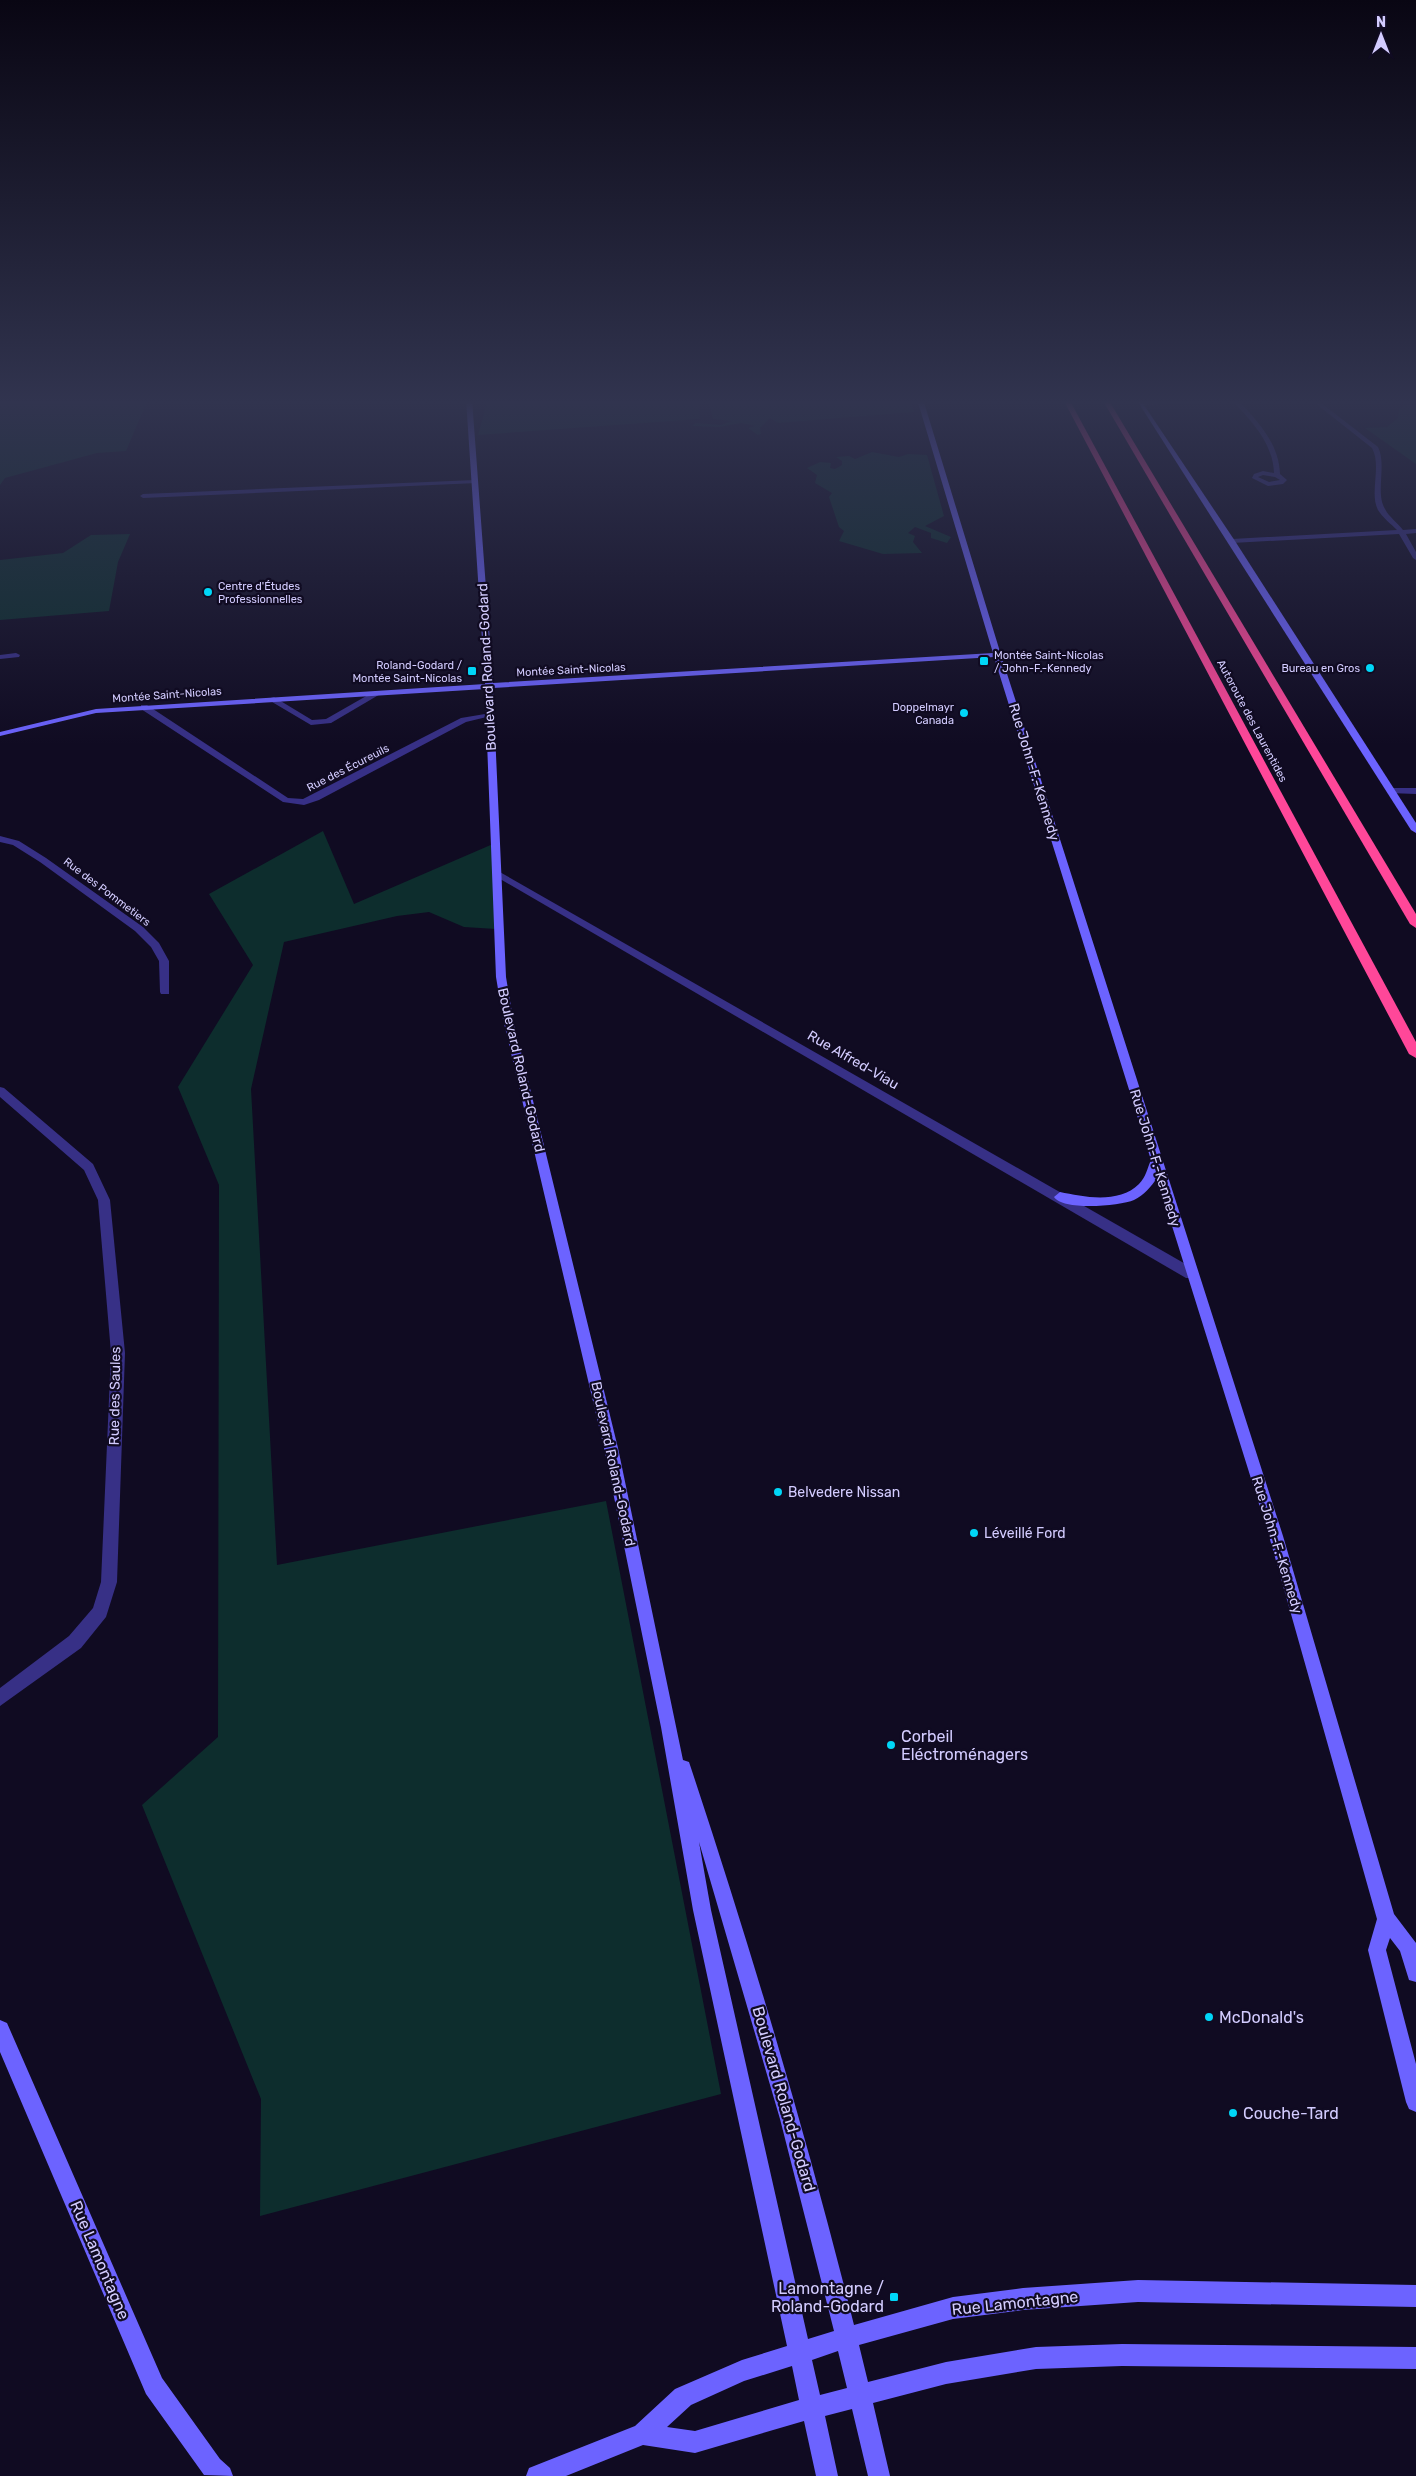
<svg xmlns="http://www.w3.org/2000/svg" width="1416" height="2476" font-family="Rubik,sans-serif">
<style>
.green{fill:#0d2d2d}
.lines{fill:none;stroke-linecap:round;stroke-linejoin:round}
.street{fill:#373086;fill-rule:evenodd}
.secondary{fill:#6c63ff;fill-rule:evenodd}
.highway{fill:#ff4799;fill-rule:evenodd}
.poi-dot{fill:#00d6f7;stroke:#100b22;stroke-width:2}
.labels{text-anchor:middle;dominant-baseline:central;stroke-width:4.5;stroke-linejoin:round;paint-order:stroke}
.far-poi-label{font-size:11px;fill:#d3ccff;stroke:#100b22;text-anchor:end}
.far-street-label{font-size:11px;fill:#d3ccff;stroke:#100b22}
.street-label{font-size:14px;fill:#d3ccff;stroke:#100b22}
.poi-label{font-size:14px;fill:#d3ccff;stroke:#100b22;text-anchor:start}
.near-poi-label{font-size:16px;fill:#d3ccff;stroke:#100b22;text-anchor:start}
.near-street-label{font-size:16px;fill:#d3ccff;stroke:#100b22}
</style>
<rect width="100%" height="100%" fill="#100b22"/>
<g class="green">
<polygon points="0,399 148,399 126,451 97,453 5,478 0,485"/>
<polygon points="488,399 699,399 700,419 478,435"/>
<polygon points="708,399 909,399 914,412 778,423 770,418 760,428 761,434 758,435 748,428 755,426 741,423 719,427 692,426 696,423 721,425 731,421 713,419"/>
<polygon points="1407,405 1416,405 1416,464 1365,428 1387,427 1398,418 1399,409"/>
<polygon points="872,452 899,457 908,454 927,455 944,516 925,526 951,537 947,543 931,538 931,533 915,527 908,533 915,536 913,542 922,553 883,554 839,541 844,531 839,527 829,497 832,493 815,483 817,475 807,468 820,462 831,463 830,468 835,469 842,465 842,461 836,457 849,456 855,459"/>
<polygon points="130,534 118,562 109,611 0,620 0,560 63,553 91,535"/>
<polygon points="323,831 354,904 493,844 496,929 464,927 429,912 397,916 284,942 251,1089 277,1565 606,1501 721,2094 260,2216 261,2099 142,1805 218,1737 219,1185 178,1087 253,965 209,894"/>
</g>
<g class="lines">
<g class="street">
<path d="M1134 399H1140L1142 401 1253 399 1239 401C1259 423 1279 444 1280 474L1287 480 1283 484 1268 486 1252 478 1254 474 1263 471 1274 473C1273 443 1252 422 1233 401L1140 405ZM1263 475 1275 477 1280 480 1269 482 1258 477Z"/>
<path d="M1310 399H1316L1378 447C1387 465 1375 493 1385 509 1389 517 1398 523 1403 530L1416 529V533L1406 534 1416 552V560L1413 558 1399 534 1232 543 1229 541 1232 539 1397 530C1391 524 1382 517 1378 510 1369 493 1382 466 1372 448Z"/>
<polygon points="475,480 477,483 143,498 140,496 143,494"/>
<polygon points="16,653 20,655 19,657 0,659 0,655"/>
<polygon points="375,691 382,693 331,723 311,725 267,699 274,697 312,720 326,719"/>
<polygon points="141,705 147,705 288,798 303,799 461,718 491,713 495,715 466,722 319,800 304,805 283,802 141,709"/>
<polygon points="1392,788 1416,788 1416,794 1389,793 1388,791"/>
<polygon points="0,836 19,841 46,858 143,927 159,943 169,961 169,994 161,994 160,992 159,961 151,947 135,931 40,862 13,845 0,842"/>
<polygon points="498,871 1196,1270 1197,1274 1196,1278 1186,1278 495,876 495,872"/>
<polygon points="0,1087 4,1088 93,1164 110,1200 125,1353 117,1582 106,1617 81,1648 0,1706 0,1688 69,1636 93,1608 101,1582 111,1353 98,1200 84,1170 0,1097"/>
</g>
<g class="secondary">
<path d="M466 399H472L493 683 993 653 917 399H923L1001 655 1283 1536 1394 1914 1416 1943V1982L1409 1980 1400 1951 1390 1938 1386 1950 1416 2064V2112L1409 2109 1406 2102 1368 1950 1377 1919 1269 1536 1157 1178C1151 1187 1144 1195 1134 1200 1120 1206 1063 1211 1054 1197L1060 1192C1084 1197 1119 1204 1139 1184 1146 1177 1147 1169 1151 1160L994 657 493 688 506 977 513 1019 618 1448 683 1760 689 1762 691 1768C752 1952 807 2137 854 2325L953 2297 1023 2288 1138 2280 1416 2285V2307L1138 2302 1023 2310 953 2319 859 2345 868 2382 946 2362 1036 2347 1122 2344 1416 2347V2369L1122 2366 1036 2369 946 2384 873 2403 890 2476H868L852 2409 825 2416 838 2476H816L804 2421 695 2453 643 2445 566 2476H526L529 2468 635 2426 675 2389 742 2360 787 2346 693 1910 661 1727 604 1448 503 1019 496 977 485 689 96 713 0 736V732L96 709 485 684ZM699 1842 780 2119 834 2331 808 2339 711 1910ZM838 2351 847 2388 820 2395 812 2360ZM792 2366 799 2400 695 2431 667 2427 691 2405 744 2381Z"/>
<polygon points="1138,402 1142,402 1235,541 1416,823 1416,833 1411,830"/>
<polygon points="0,2020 7,2023 162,2378 220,2459 230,2468 233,2476 204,2475 146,2394 0,2052"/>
</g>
<g class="highway">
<polygon points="1063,399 1069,399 1416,1042 1416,1058 1409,1054"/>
<polygon points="1102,399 1108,399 1416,914 1416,928 1410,924"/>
</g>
</g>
<linearGradient id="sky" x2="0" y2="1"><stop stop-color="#090613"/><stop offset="0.54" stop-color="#31344f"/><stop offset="1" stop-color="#31344f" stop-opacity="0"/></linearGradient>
<rect width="1416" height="745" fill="url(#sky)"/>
<g class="poi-dot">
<circle cx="208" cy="592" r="5"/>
<rect x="979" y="656" width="10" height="10" rx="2.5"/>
<circle cx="1370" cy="668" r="5"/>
<rect x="467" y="666" width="10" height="10" rx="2.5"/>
<circle cx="964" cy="713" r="5"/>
<circle cx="778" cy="1492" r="5"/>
<circle cx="974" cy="1533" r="5"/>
<circle cx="891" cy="1745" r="5"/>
<circle cx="1209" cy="2017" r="5"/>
<circle cx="1233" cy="2113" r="5"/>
<rect x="889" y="2292" width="10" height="10" rx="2.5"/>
</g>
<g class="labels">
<g class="far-poi-label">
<text x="218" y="586" text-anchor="start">Centre d'Études<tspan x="218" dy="13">Professionnelles</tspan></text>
<text x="994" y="655" text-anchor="start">Montée Saint-Nicolas<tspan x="994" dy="13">/ John-F.-Kennedy</tspan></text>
<text x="462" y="665">Roland-Godard /<tspan x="462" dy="13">Montée Saint-Nicolas</tspan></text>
<text x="1360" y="668">Bureau en Gros</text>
<text x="954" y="707">Doppelmayr<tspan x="954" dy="13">Canada</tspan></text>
</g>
<g class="far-street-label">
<text transform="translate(571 670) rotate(-3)">Montée Saint-Nicolas</text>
<text transform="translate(167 695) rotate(-4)">Montée Saint-Nicolas</text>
<text transform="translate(1252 721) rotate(62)">Autoroute des Laurentides</text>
<text transform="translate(348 768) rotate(-27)">Rue des Écureuils</text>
<text transform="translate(107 892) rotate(37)">Rue des Pommetiers</text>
</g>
<g class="street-label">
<text transform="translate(487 667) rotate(-93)">Boulevard Roland-Godard</text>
<text transform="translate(1034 772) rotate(73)">Rue John-F.-Kennedy</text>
<text transform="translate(853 1060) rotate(30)">Rue Alfred-Viau</text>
<text transform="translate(521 1070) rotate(77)">Boulevard Roland-Godard</text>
<text transform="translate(1155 1158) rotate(73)">Rue John-F.-Kennedy</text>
<text transform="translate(115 1396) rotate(-89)">Rue des Saules</text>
<text transform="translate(613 1464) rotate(78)">Boulevard Roland-Godard</text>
<text transform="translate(1277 1545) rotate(73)">Rue John-F.-Kennedy</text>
</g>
<g class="poi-label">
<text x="788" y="1492">Belvedere Nissan</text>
<text x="984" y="1533">Léveillé Ford</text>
</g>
<g class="near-poi-label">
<text x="901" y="1736">Corbeil<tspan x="901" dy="18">Eléctroménagers</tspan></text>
<text x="1219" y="2017">McDonald's</text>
<text x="1243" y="2113">Couche-Tard</text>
<text x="884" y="2288" text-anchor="end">Lamontagne /<tspan x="884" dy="18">Roland-Godard</tspan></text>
</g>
<g class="near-street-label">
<text transform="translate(784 2099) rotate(74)">Boulevard Roland-Godard</text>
<text transform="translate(100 2260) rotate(67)">Rue Lamontagne</text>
<text transform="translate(1015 2303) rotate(-6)">Rue Lamontagne</text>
</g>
</g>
<g transform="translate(1381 35)" stroke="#100b22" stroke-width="4" paint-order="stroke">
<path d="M0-4L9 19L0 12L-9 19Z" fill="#d3ccff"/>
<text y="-8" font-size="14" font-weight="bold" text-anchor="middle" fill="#d3ccff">N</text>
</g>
</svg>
